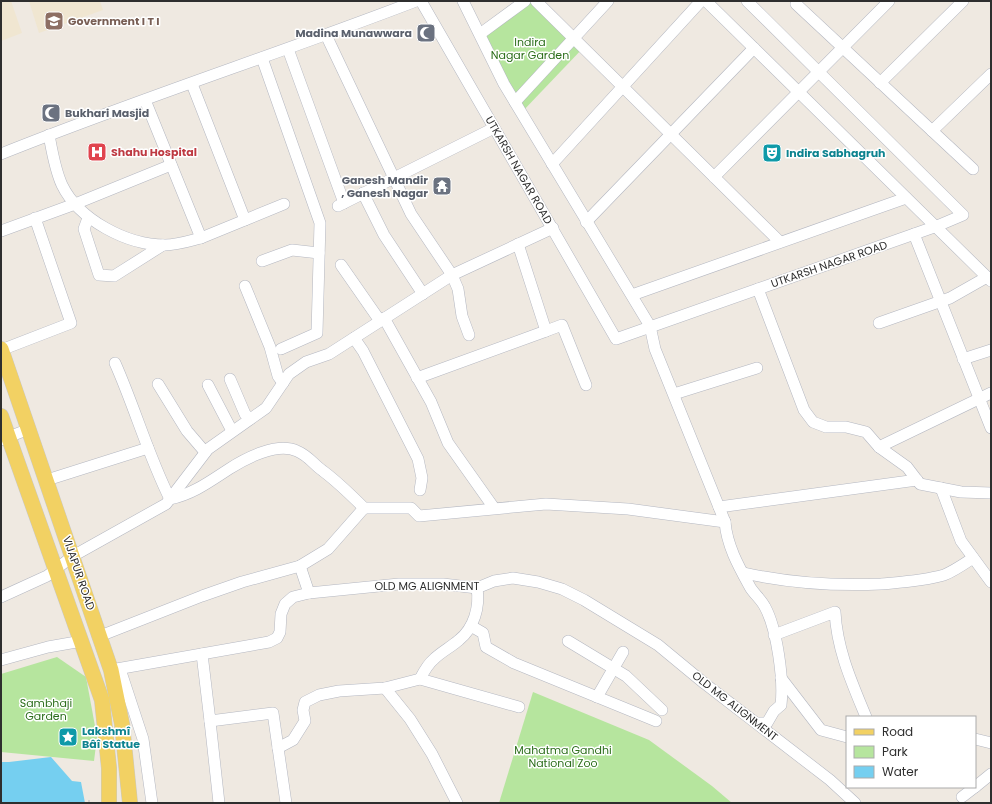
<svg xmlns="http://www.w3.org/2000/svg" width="992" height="804" font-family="Poppins,sans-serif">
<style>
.education{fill:#f0e6d1}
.green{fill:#b6e59e}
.water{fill:#75cff0}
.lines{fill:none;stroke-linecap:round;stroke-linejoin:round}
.minor-casing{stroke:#b4b7c1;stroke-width:12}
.major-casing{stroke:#c9c9c9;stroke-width:16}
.path{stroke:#c9c9c9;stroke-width:1.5;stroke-dasharray:3 2;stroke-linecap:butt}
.minor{stroke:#fff;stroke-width:11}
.major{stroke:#f2d163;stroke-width:15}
.labels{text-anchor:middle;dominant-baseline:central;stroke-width:3;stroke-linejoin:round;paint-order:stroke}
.education-label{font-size:11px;font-weight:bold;fill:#785e54;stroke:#fff;text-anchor:start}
.worship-label{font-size:11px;font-weight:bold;fill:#5b616d;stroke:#fff;text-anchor:end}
.park-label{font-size:11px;fill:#2c6e1b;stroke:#fff}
.health-label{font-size:11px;font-weight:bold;fill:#be3a42;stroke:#fff;text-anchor:start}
.culture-label{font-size:11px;font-weight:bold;fill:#0d838f;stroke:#fff;text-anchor:start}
.street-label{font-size:11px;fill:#2e2e2e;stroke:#fff}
</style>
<rect width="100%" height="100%" fill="#efe9e1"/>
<g class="education">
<polygon points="1,1 11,1 22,33 1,41"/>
<polygon points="29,1 100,1 103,10 39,33"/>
</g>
<g class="green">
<polygon points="525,1 536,1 584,47 521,113 480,34"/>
<polygon points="57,657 86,677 97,737 94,761 1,752 1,674"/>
<polygon points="533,692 649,740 712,786 732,803 499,803"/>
</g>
<polygon class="water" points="51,757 72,781 81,782 85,803 1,803 1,762 9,762"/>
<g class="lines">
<defs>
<g id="minor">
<polyline points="421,1 616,339 937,226 963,215 747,1"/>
<polyline points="463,1 504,84 650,326 655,349 725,522"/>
<polyline points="536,1 780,242"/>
<polyline points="706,1 991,281"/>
<polyline points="797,1 796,4 973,169"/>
<polyline points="480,34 525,1"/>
<polyline points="326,35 411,214 452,275 458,289 462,316 469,335"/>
<polyline points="288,49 344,203"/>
<polyline points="262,58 320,223 317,333 281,349"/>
<polyline points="880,83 963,1"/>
<polyline points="192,84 245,220 284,204"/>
<polyline points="145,100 201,238 245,220"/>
<polyline points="515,102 608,1"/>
<polyline points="932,131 991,74"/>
<path d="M49 135C52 151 55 170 62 185 79 220 127 245 165 245 178 245 189 241 201 238"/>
<path d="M1 154C138 99 278 54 416 1"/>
<polyline points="552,164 701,1"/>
<polyline points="714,177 889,1"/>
<polyline points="363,193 384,235 423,294"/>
<polyline points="338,206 494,128"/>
<polyline points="88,218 84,229 99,275 114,276 163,245"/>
<polyline points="586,222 754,48"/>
<polyline points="1,231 75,204 171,165"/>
<polyline points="914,234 991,428"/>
<polyline points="518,244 546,331 562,325 586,385"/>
<polyline points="262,261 292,250 319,253"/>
<polyline points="341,265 380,321"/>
<polyline points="245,286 270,347 278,376 283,383"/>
<polyline points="758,289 804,410 813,422 826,427 846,427 866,432 879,447 907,467 920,484 961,492 991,493"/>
<polyline points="632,295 906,198"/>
<polyline points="384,318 431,402 448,443 494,508"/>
<polyline points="879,323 950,298 987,277"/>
<polyline points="354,338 363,351 418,459 422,478 420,490"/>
<polyline points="1,350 71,323 35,218"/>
<polyline points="963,359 991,350"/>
<path d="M115 363C135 408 148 455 170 499 193 494 209 482 229 469 246 458 277 442 297 451 309 456 314 465 323 471 339 483 350 494 364 508H411L419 516 546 504 628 509 725 522C727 546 739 567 750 587 754 594 761 599 765 607 777 629 784 680 781 705L774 711 767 723H758"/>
<polyline points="417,378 546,331"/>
<polyline points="230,379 245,414 250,419"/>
<polyline points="158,384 187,431 205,452"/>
<polyline points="208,385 232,431"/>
<polyline points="674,394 757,368"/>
<polyline points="1,440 29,429"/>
<polyline points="879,447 991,393"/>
<polyline points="47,480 148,448"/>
<polyline points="941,488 961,541 991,582"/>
<polyline points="719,507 917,480"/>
<polyline points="300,566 309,593"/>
<path d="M744 573C789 583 835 586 881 584 903 582 923 581 944 575 954 571 964 564 973 558"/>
<polyline points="1,597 47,576 73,556 166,504 208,449 266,408 289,374 306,362 329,354 452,275 553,228"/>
<polyline points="471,626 483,633 486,647 514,663 656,721"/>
<path d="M774 635 835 612C837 650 852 683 866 717"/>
<polyline points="100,636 202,596 242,582 300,566 328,549 364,508"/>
<polyline points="568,641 626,676 662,710"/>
<polyline points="202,654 210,721 273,713 286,803"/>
<polyline points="1,660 48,647 82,641"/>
<polyline points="120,669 143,739 152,803"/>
<polyline points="111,670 269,642 277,638 280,632 281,614 285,604 293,597 309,593 399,584 443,584 477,588 494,581 513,578 538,582 562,589 584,600 658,645 704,683 830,780 855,803"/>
<polyline points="781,678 821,730 847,737"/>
<path d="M420 679C424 671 428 664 434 659 441 652 451 647 459 640 474 628 480 607 477 588"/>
<polyline points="385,688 410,719 432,754 457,803"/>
<polyline points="597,697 623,652"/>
<polyline points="210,721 219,803"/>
<polyline points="975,739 991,743"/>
<polyline points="278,748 293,740 305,721 303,710 305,702 319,695 339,691 385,688 420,679 519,707"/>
<polyline points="975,787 991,774"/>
<polyline points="962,797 975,787"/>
</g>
<g id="major">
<polyline points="1,349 111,670 122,724 130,803"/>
<polyline points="1,416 102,700 109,768 109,803"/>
</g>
</defs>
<use href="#minor" class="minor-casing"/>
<use href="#major" class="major-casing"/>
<polyline class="path" points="89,800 89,803"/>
<use href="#minor" class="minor"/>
<use href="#major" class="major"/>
</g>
<defs>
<symbol id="university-square" viewBox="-11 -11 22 22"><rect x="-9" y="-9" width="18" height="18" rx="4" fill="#8d6e63" stroke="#fff"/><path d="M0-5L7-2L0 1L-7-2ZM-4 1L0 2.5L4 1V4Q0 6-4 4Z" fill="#fff"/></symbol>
<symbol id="mosque-square" viewBox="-11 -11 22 22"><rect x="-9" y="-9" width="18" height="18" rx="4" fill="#6b7280" stroke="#fff"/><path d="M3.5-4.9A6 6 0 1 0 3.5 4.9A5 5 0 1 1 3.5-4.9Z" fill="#fff"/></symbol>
<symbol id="hospital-square" viewBox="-11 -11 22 22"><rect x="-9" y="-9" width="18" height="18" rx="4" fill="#e0444e" stroke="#fff"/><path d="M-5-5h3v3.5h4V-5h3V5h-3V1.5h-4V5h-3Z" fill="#fff"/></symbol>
<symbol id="theatre-square" viewBox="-11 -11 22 22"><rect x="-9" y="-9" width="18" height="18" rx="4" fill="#0f9aa8" stroke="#fff"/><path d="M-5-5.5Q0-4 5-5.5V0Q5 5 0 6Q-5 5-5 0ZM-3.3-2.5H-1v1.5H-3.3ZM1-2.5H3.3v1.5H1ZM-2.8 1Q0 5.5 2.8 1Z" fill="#fff"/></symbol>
<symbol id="temple-square" viewBox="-11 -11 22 22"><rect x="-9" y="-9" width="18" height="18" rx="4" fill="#6b7280" stroke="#fff"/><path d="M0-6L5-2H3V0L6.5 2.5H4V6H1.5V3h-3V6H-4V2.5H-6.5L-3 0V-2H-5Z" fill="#fff"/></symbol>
<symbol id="sight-square" viewBox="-11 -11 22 22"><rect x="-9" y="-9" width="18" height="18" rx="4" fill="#0f9aa8" stroke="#fff"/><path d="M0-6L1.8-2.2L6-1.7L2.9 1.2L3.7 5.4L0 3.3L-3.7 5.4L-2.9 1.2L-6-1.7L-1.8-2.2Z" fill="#fff"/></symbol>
</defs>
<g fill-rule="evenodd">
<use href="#university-square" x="43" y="10" width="22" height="22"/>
<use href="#mosque-square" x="415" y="22" width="22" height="22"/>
<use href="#mosque-square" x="40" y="102" width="22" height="22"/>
<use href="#hospital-square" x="86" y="141" width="22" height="22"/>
<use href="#theatre-square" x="761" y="142" width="22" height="22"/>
<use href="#temple-square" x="431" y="175" width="22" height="22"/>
<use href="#sight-square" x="57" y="726" width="22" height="22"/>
</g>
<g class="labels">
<g class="education-label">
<text x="68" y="21">Government I T I</text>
</g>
<g class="worship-label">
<text x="412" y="33">Madina Munawwara</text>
<text x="65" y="113" text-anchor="start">Bukhari Masjid</text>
<text x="428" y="180">Ganesh Mandir<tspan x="428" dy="13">, Ganesh Nagar</tspan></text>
</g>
<g class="park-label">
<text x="530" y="42">Indira<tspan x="530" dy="13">Nagar Garden</tspan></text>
<text x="46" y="703">Sambhaji<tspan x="46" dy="13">Garden</tspan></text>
<text x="563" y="750">Mahatma Gandhi<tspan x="563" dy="13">National Zoo</tspan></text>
</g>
<g class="health-label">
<text x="111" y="152">Shahu Hospital</text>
</g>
<g class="culture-label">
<text x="786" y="153">Indira Sabhagruh</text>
<text x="82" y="731">Lakshmî<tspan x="82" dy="13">Bâî Statue</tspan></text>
</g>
<g class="street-label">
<text transform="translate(519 170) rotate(60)">UTKARSH NAGAR ROAD</text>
<text transform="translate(829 264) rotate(-19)">UTKARSH NAGAR ROAD</text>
<text transform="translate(79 573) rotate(71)">VIJAPUR ROAD</text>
<text x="427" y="586">OLD MG ALIGNMENT</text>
<text transform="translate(735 706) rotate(38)">OLD MG ALIGNMENT</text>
</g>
</g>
<rect width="992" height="804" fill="none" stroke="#2e2e2e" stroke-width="4"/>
<rect x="846" y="716" width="130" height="72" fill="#ffffff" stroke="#ababab"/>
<rect x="854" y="729" width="20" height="6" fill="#f2d163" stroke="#ababab"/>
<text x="882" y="736" font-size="12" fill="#2e2e2e">Road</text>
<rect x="854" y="746" width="20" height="12" fill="#b6e59e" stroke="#ababab"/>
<text x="882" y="756" font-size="12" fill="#2e2e2e">Park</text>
<rect x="854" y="766" width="20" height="12" fill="#75cff0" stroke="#ababab"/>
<text x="882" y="776" font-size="12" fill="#2e2e2e">Water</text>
</svg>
